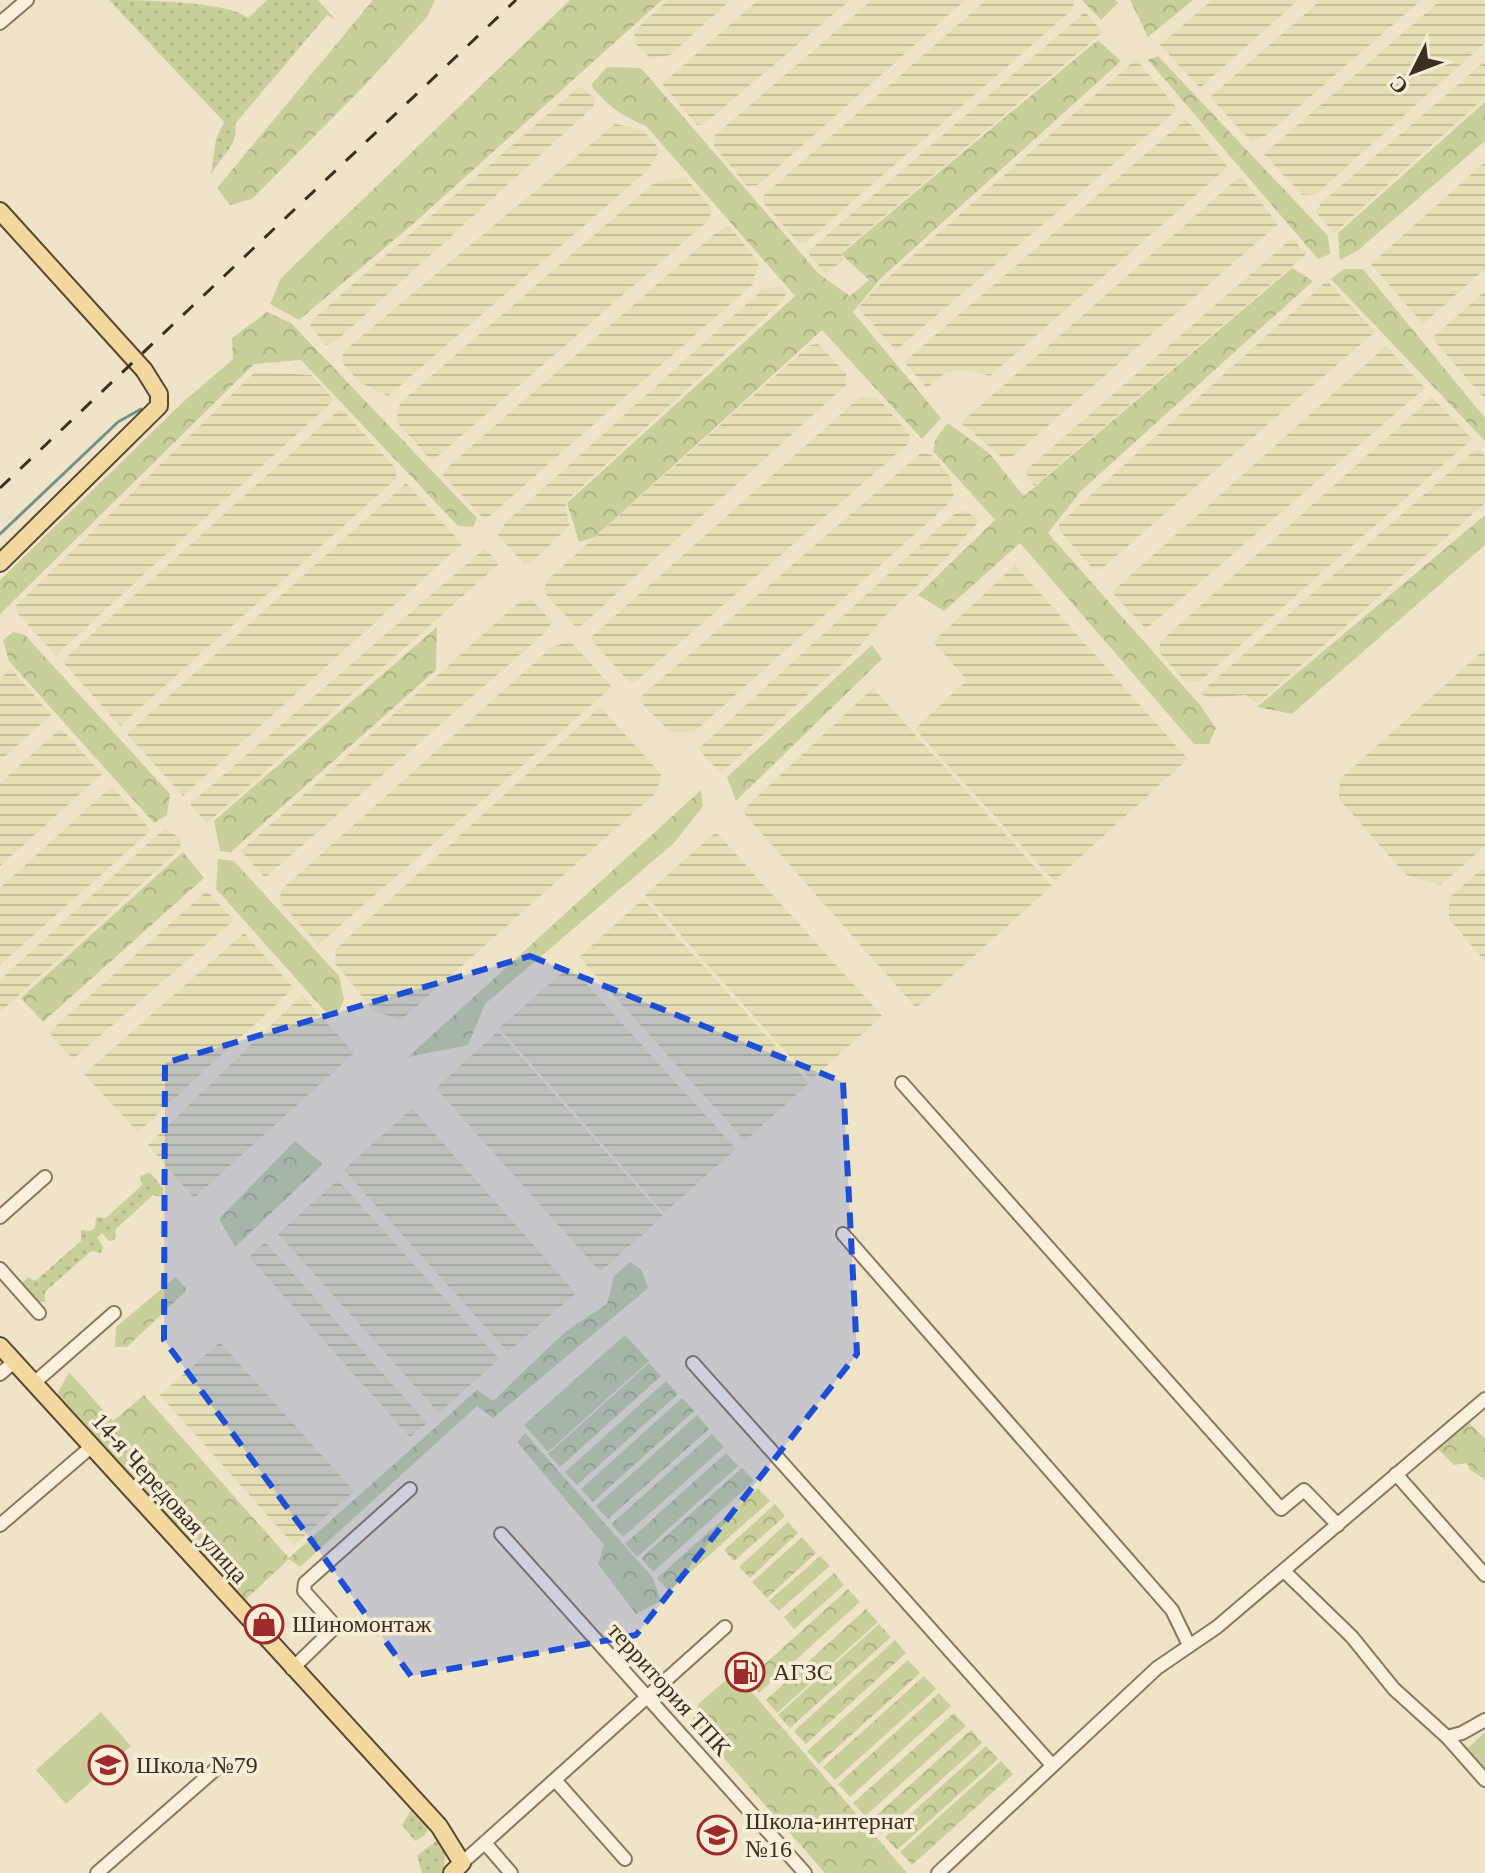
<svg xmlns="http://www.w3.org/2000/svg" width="1485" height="1873" font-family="'Times New Roman',serif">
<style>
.farmland{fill:url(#farmland-rules)}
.grass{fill:url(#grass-dots)}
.forest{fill:url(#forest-crowns)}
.garden{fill:#c9cf9b}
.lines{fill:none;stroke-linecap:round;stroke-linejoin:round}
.stream{stroke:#6f938a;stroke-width:3}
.minor-casing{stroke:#8d765c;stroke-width:16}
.major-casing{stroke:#5b4430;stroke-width:20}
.minor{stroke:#faf1dc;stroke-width:12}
.major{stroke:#f3d9a0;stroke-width:16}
.rail{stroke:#3d2e20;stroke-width:3;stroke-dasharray:14 14;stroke-linecap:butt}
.marked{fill:#1d4ed8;fill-opacity:0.2;stroke:#1d4ed8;stroke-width:6;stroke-dasharray:16 10;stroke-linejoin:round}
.labels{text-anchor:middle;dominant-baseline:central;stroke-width:7;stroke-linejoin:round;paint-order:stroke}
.street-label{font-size:24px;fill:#3d2e20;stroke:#f7eed8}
.poi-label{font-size:24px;fill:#3d2e20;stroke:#f7eed8;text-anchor:start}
</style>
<defs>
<pattern id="farmland-rules" width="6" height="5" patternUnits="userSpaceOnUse" patternTransform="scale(2)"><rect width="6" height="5" fill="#e6deb5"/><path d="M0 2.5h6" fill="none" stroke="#c6bf9b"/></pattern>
<pattern id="grass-dots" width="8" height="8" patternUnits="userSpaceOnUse" patternTransform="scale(2)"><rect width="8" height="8" fill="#c9cf9b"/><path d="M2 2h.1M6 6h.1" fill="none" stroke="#aeb285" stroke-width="1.8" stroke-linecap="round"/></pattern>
<pattern id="forest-crowns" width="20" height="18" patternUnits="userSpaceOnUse" patternTransform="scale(2)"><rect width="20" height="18" fill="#c9cf9b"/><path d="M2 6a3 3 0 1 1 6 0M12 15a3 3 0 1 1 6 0" fill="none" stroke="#aeb285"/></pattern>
</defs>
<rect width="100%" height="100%" fill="#f0e4c8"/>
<g class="farmland">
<polygon points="668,0 731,0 670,55 651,59 636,44 634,31"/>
<polygon points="758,0 850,0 704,124 697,125 662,84"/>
<polygon points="872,0 965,0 758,185 747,186 714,146 714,136"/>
<polygon points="986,0 1074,0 1073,9 805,243 799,243 765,205 763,196"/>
<polygon points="1212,0 1298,0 1200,88 1160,45"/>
<polygon points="1321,0 1421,0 1265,136 1251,141 1210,97"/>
<polygon points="1441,0 1485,0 1485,43 1316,194 1302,195 1264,154"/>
<polygon points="1085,12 1103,32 840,253 844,259 826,274 809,254 810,250"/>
<polygon points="1136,59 1178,109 896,350 858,308 874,290"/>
<polygon points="1485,61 1485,97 1334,233 1316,212 1321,203"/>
<polygon points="580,86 595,99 593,107 335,342 326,345 310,326 312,320"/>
<polygon points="1186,119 1228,167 990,376 967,370 946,372 927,388 904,362"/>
<polygon points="615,124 643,130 660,150 648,170 388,396 359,382 341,361 344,351"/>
<polygon points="1485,162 1485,269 1423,324 1371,264"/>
<polygon points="1240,176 1278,224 1012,457 1002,457 961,423"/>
<polygon points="685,177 711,208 710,219 436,458 430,459 396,421 400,403 654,183"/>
<polygon points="729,226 759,263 752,285 485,520 443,475 450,465 718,231"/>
<polygon points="1292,238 1306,254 1034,486 1025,471"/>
<polygon points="1327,281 1375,332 1101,569 1093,569 1059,530 1059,524"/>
<polygon points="781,286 787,293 779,304 565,502 569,526 531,563 524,564 498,535 506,522 762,290"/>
<polygon points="1485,291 1485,399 1432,338"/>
<polygon points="818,344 846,373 846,385 582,625 575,626 544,592 546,581 810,345"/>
<polygon points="1386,346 1425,388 1146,629 1112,592"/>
<polygon points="255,372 311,375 334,400 56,655 17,613 16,606"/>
<polygon points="860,397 877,397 910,435 908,444 635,682 629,682 590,638"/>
<polygon points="1432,397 1472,439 1199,682 1185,681 1160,653 1160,642"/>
<polygon points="341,408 396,469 396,479 120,726 62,661"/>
<polygon points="1480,450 1485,456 1485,503 1257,704 1246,695 1209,698 1200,693 1471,453"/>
<polygon points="921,453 932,455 950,477 954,497 943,509 693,733 669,731 638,699"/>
<polygon points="406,483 462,544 183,796 127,734"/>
<polygon points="965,510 979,521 946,558 884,617 852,655 721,773 698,749 953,515"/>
<polygon points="485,548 499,564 207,823 190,804"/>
<polygon points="1015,565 1188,759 1054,881 915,729 967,680 933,642"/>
<polygon points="532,600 552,622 546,632 265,878 241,851 519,602"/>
<polygon points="570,641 612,687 318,945 280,902 281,890 552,647"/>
<polygon points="1485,649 1485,846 1441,885 1406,875 1339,799 1340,779"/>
<polygon points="11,669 51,715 0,761 0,679"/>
<polygon points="873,688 1052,886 916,1008 742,811"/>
<polygon points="600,707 661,774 657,792 401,1020 374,1011 335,963 336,949"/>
<polygon points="61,728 102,774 0,866 0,783"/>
<polygon points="112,786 151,830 0,965 0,888"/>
<polygon points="165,828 181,839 180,849 0,1012 0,980"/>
<polygon points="716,832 882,1016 811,1080 645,895"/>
<polygon points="1485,866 1485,961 1449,919 1449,898"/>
<polygon points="207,891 234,920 73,1059 49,1032"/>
<polygon points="643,899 809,1083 745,1141 579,957"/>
<polygon points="244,933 294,988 138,1132 84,1074"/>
<polygon points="570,966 736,1149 664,1213 499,1028"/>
<polygon points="302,995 354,1053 194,1198 148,1145"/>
<polygon points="498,1031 663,1216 600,1272 436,1088"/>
<polygon points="412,1108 576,1293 508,1352 344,1170"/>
<polygon points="338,1180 499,1359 439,1413 278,1234"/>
<polygon points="265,1242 427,1423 410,1437 249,1257"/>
<polygon points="220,1342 354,1491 294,1545 160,1395"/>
</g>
<g class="grass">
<path d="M109 0C137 0 229 1 248 18L267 0H318L336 20 327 15 235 124C240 143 220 158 211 175L216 139 224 122Z"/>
<polygon points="150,1173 163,1188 163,1197 153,1195 116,1229 115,1240 109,1241 102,1233 97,1237 103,1247 101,1253 91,1251 45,1292 45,1302 36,1302 22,1286 23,1282 28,1277 35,1281 81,1241 81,1230 91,1231 95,1228 96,1217 106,1218 142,1185 140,1176"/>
<polygon points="413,1807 430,1827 424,1836 415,1841 402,1825"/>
<polygon points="439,1838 445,1854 444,1873 422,1873 417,1856"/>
</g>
<g class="forest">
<polygon points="373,0 435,0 427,17 364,86 252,199 230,205 217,188"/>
<polygon points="570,0 662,0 413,224 299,320 270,304 281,278"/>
<polygon points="1082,0 1115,0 1118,3 1101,20"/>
<polygon points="1130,0 1193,0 1148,37"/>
<path d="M1098 40 1121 61 880 279 853 312 941 418 922 439 822 330 595 537 579 542 567 503 795 296 646 126C622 116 607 106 591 85L607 67 641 68 819 274 850 296 869 280 841 254Z"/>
<polygon points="1158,56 1328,236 1330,254 1318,259 1148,60"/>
<polygon points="1485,102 1485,141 1357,251 1340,260 1338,233"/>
<polygon points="1292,268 1313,281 1081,491 1048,533 1200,705 1216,728 1209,744 1194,744 1020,543 944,611 918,595 995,520 933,451 936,438 948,423 989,453 1024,496"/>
<polygon points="1344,269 1363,269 1485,418 1485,441 1331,279"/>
<polygon points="267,312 291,323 477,518 473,527 458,526 301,360 254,364 0,614 0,580 182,403 233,359 232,338"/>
<polygon points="1485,515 1485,545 1292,714 1257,707"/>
<polygon points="437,627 436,670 231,852 220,851 214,821"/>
<polygon points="13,632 25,635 170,794 167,815 154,823 9,661 3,640"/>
<polygon points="872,645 882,659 736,801 727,777"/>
<polygon points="701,790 703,806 674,843 485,1004 468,1045 408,1057"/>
<polygon points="183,852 204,878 43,1022 21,998"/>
<polygon points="218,859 234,861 339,976 344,999 339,1011 329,1014 323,1009 216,889"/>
<polygon points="295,1141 323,1164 235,1247 219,1219"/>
<polygon points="630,1262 641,1269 648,1288 493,1418 477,1406 300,1567 289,1559 243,1602 57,1395 69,1372 113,1421 144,1395 289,1558 477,1390 493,1401 566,1331 607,1304 614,1276"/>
<polygon points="176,1277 187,1290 127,1347 115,1347 116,1327"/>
<polygon points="625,1335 649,1361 548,1452 524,1425"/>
<polygon points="649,1363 661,1376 560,1467 548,1454"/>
<polygon points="666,1381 678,1394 577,1485 565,1472"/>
<polygon points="682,1398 694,1411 593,1502 581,1489"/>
<polygon points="697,1415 709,1429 608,1519 596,1506"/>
<polygon points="1468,1422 1485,1438 1485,1479 1470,1470 1467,1463 1454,1465 1437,1448"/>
<polygon points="525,1433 653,1578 661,1601 636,1614 598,1564 604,1545 517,1442"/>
<polygon points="712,1434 724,1447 623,1537 611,1524"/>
<polygon points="726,1453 738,1466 637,1557 625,1544"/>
<polygon points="742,1468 754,1481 653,1572 641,1558"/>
<polygon points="758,1488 770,1501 669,1591 657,1578"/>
<polygon points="775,1504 785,1516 734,1561 724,1550"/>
<polygon points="788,1522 798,1533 750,1578 739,1567"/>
<polygon points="802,1537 816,1553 767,1598 752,1582"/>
<polygon points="820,1556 830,1566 779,1611 769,1601"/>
<polygon points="834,1573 844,1585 794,1629 784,1617"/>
<polygon points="848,1589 860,1602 759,1693 747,1680"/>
<polygon points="866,1609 878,1622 777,1713 766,1700"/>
<polygon points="879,1624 891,1637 790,1728 778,1715"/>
<polygon points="895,1640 906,1653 806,1744 794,1731"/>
<polygon points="908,1660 920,1673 819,1764 807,1751"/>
<polygon points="924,1676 936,1689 835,1780 823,1767"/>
<polygon points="730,1677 744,1683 907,1873 825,1873 692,1722 699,1703"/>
<polygon points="939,1693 951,1706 850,1797 838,1784"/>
<polygon points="954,1713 966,1726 865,1816 853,1803"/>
<polygon points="971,1730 982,1743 881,1834 870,1821"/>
<polygon points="986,1746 998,1759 897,1850 885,1837"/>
<polygon points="1001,1761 1013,1774 912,1865 900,1852"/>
</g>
<g class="garden">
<polygon points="101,1712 131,1746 66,1804 36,1770"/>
<polygon points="1485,1732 1485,1770 1466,1750"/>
</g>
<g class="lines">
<polyline class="stream" points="0,534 118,422 141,409"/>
<defs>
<g id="minor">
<polyline points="0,23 27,0"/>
<polyline points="902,1083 1281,1509 1304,1490 1338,1525"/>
<polyline points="0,1217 45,1177"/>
<polyline points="843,1234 1172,1610 1189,1645"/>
<polyline points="0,1269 39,1313"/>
<polyline points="693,1363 1052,1765"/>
<polyline points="0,1374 14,1362"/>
<polyline points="34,1383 114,1313"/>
<polyline points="1396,1474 1485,1575"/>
<polyline points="0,1525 91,1447"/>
<polyline points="501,1534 805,1873"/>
<polyline points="1284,1571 1352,1637 1394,1689 1447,1737 1485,1780"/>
<polyline points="292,1669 332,1630 331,1621 304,1591 305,1583 410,1489"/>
<polyline points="1447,1737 1462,1733 1485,1720"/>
<polyline points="555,1780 625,1859"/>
<polyline points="485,1843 511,1873"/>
<polyline points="462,1863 725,1627"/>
<polyline points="97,1873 218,1767"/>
<polyline points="938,1873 1157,1668 1217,1627 1485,1399"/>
</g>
<g id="major">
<polyline points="0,211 144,370 159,394 159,406 0,563"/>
<polyline points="0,1346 439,1826 462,1863 452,1873"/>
</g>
</defs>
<use href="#minor" class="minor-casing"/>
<use href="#major" class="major-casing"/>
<use href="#minor" class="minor"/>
<use href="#major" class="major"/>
<polyline class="rail" points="0,488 516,0"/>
</g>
<path class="marked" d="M530 956 843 1082 857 1354 636 1635 411 1676 164 1340 165 1063Z"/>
<defs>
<symbol id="shop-ring" viewBox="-11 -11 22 22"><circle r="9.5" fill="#f7eed8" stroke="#9e2a2b" stroke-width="1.5"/><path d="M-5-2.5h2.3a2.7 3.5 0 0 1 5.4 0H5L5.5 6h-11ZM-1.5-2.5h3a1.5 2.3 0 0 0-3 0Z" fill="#9e2a2b"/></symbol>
<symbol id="fuel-ring" viewBox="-11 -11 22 22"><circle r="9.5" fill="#f7eed8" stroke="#9e2a2b" stroke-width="1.5"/><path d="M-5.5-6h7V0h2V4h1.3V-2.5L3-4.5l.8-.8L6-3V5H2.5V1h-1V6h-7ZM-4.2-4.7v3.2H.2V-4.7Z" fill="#9e2a2b"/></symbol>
<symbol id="school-ring" viewBox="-11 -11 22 22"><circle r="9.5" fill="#f7eed8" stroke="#9e2a2b" stroke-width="1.5"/><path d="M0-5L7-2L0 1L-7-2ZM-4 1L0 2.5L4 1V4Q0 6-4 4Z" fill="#9e2a2b"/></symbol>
</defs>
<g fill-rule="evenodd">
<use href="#shop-ring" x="242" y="1602" width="44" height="44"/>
<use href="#fuel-ring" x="723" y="1650" width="44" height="44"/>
<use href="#school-ring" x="86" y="1743" width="44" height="44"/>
<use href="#school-ring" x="695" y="1813" width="44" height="44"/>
</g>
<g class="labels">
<g class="street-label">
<text transform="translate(170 1498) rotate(48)">14-я Чередовая улица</text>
<text transform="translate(669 1689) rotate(48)">территория ТПК</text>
</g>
<g class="poi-label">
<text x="292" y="1624">Шиномонтаж</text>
<text x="773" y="1672">АГЗС</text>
<text x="136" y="1765">Школа №79</text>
<text x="745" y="1821">Школа-интернат<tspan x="745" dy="28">№16</tspan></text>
</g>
</g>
<g transform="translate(1413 72) rotate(228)" stroke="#f7eed8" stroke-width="6" paint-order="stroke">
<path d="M0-6L14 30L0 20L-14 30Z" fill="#3d2e20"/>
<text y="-12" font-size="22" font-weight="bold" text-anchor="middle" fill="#3d2e20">С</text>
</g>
</svg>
